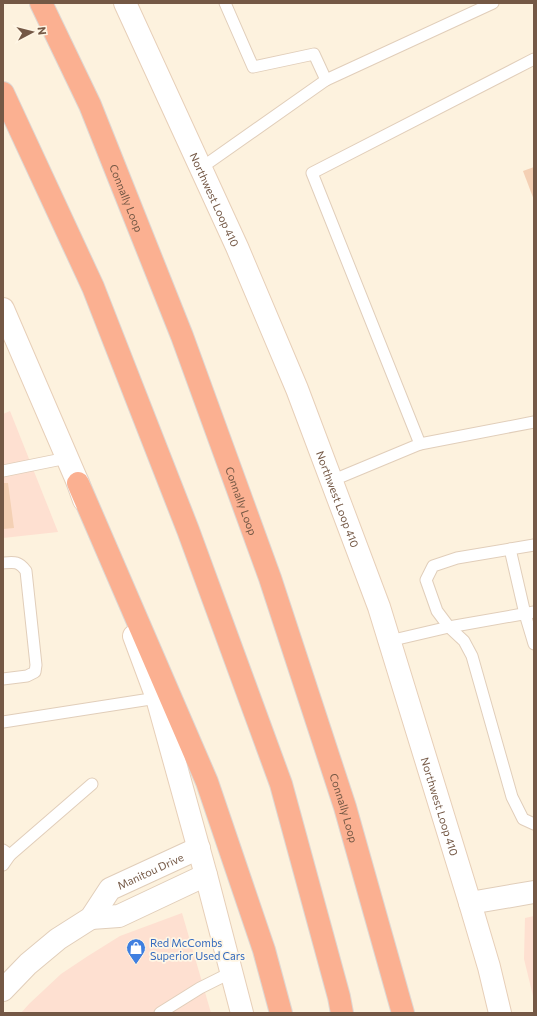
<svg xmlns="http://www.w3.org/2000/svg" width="537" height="1016" font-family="Commissioner,sans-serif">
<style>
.commercial{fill:#fee0d1}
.building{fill:#f4d0b4}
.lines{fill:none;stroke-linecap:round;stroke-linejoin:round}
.service-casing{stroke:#e1ceba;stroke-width:13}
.minor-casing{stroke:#e1ceba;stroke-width:24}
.secondary-casing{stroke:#e7cfb8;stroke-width:24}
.motorway-casing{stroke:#ded7d2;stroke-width:24}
.service{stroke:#fff;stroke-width:11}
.minor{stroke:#fff;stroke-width:22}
.secondary{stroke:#fff;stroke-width:22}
.motorway{stroke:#fbb091;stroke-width:22}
.labels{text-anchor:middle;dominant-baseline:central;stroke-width:3.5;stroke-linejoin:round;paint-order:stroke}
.street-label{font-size:11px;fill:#745845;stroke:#fff6e5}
.shop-label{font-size:11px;fill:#366cbe;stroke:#fff6e5;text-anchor:start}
</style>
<rect width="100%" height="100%" fill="#fdf2de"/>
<g class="commercial">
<polygon points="10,411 58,532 3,538 3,414"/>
<polygon points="182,913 211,1013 21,1013 29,1004 61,974 88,956 120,936"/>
<polygon points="534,916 534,1000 524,959 525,918"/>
</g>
<g class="building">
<polygon points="534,167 534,200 523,171"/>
<polygon points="3,483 8,483 14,528 3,529"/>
</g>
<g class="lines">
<defs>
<g id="service">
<polyline points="225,3 253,67 314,54 326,80 493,3"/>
<polyline points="201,168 326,80"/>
<polyline points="420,444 534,422"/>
<polyline points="3,471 67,458"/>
<polyline points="331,481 420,444 312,173 534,59"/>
<polyline points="534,545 457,558 433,566 426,580 437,611 449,627 464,641 472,656 512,797 523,819 534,824"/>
<polyline points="510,549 525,614 534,644"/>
<path d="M3 563C14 562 19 561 26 571L36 665 35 672 27 676 3 679"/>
<polyline points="389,641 449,627 534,612"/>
<polyline points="3,722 157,698"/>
<polyline points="3,850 10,855 92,784"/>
<polyline points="3,865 10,855"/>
<polyline points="160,1013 200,988 232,972"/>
</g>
<g id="minor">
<polyline points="470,903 534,892"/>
<polyline points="91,918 119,916 206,875"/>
<path id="s1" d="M3 990 28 964 58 939 91 918 110 889 199 848"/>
</g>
<g id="secondary">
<path id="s2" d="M125 3 237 247 297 389 379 607 470 903 489 967 500 1013"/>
<polyline points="3,309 78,483 84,500"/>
<polyline points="134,636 157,698 206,875 242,1013"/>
</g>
<g id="motorway">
<path id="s3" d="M41 3 90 105 182 336 270 578 345 807 403 1013"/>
<polyline points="3,93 93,287 188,530 281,784 339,997 342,1013"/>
<polyline points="78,483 207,782 264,950 281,1013"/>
</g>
</defs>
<use href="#service" class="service-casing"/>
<use href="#minor" class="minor-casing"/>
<use href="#secondary" class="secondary-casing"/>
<use href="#motorway" class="motorway-casing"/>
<use href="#service" class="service"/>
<use href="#minor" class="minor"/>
<use href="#secondary" class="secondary"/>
<use href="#motorway" class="motorway"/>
</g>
<defs>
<symbol id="shop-pin" viewBox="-11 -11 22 30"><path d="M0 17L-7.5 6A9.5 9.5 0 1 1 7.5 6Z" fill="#3f7fe0" stroke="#fff6e5"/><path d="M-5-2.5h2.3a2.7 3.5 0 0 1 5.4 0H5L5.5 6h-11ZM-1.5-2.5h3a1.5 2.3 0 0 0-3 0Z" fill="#fff"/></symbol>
</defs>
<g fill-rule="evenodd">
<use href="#shop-pin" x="125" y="937" width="22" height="30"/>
</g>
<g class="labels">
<g class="street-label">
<text stroke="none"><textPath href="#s3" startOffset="213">Connally Loop</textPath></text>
<text stroke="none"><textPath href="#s2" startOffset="216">Northwest Loop 410</textPath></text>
<text stroke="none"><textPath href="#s2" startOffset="540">Northwest Loop 410</textPath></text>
<text stroke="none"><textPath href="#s3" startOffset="537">Connally Loop</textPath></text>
<text stroke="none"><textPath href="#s2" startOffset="864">Northwest Loop 410</textPath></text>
<text stroke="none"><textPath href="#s3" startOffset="861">Connally Loop</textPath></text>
<text stroke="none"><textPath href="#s1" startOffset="193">Manitou Drive</textPath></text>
</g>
<g class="shop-label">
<text x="150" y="942">Red McCombs<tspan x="150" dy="13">Superior Used Cars</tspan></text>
</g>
</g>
<rect width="537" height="1016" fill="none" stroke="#745845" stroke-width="8"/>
<g transform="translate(32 32) rotate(83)" stroke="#fff6e5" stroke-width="3" paint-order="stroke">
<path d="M0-3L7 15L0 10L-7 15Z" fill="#745845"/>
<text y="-6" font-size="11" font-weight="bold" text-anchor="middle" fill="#745845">N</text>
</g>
</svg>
